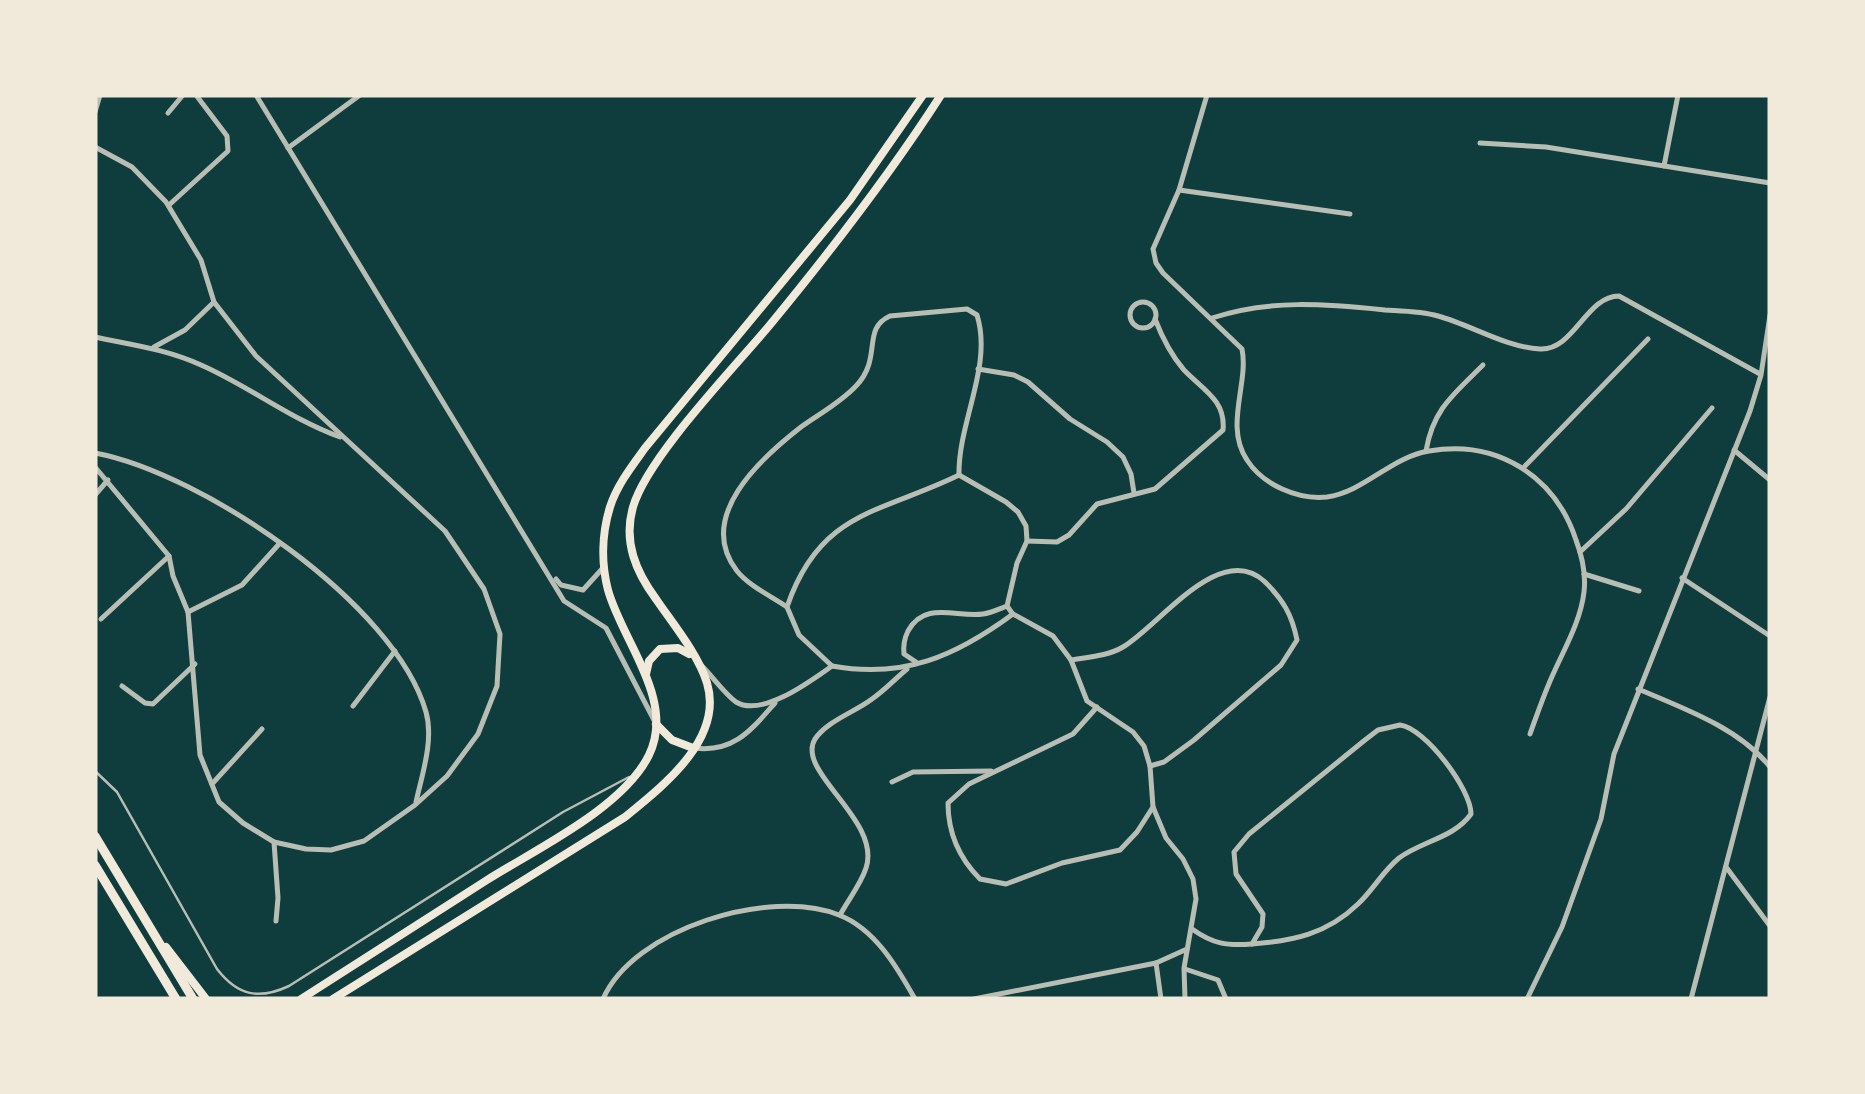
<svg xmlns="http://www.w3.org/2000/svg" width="1865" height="1094" font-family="'Fira Sans Condensed',sans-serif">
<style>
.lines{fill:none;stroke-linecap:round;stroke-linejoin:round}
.service{stroke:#b8beb3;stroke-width:2.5}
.minor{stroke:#b8beb3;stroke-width:5}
.secondary{stroke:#f1e9da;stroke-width:8}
.trunk{stroke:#f1e9da;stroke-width:9}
</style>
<rect width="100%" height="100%" fill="#0f3d3e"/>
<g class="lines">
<path class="service" d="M95 771 117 792 217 969C238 996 259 1000 289 986L563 812 629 777"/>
<g class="minor">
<polyline points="256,95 564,601 606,628 654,720"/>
<path d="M1207 95 1179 190 1153 249 1156 263 1163 273 1242 349C1249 383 1224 426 1247 460 1263 485 1298 500 1327 497 1364 492 1391 457 1429 451 1497 439 1555 476 1576 540 1582 556 1586 575 1584 592 1581 619 1566 646 1555 670 1545 691 1538 712 1530 734"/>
<polyline points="95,112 100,95"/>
<polyline points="168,113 183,95"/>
<polyline points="1480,143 1546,147 1770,183"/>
<polyline points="95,147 132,167 166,202 201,260 214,302 256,356 445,531 484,589 500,634 497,686 478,734 447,776 415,805 364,841 331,850 306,849 274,842 243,823 219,802 200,755 188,612 173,576 169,556 95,467"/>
<polyline points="288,148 360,95"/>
<polyline points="1664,166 1678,95"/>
<polyline points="1179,190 1350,214"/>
<polyline points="169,205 228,151 227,136 196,95"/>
<circle cx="1143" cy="315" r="13"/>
<path d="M1212 318C1269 299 1325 304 1385 310 1402 311 1421 311 1438 316 1471 325 1505 347 1540 349 1574 351 1586 296 1619 296L1760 374"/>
<path d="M95 337C132 345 166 349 201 365 249 386 290 419 340 437"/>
<polyline points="154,347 185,330 214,302"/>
<polyline points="978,369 1014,375 1028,382 1070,419 1107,442 1123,457 1131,474 1134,493"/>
<polyline points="1734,450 1770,480"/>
<path d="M1426 451C1433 409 1454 394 1483 365"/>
<path d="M95 453C202 473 395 603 426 712 434 740 422 775 416 802"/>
<polyline points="1525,466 1648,339"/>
<polyline points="95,495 108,480"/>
<path d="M1027 541 1057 542 1069 535 1097 504 1155 489 1223 430C1226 400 1202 389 1184 370 1171 355 1162 337 1155 319"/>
<polyline points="1580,552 1626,509 1712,408"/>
<polyline points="1584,574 1639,591"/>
<polyline points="1682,578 1770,636"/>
<polyline points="556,579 561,585 583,590 602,569"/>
<path d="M787 607C771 596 749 586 737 571 695 517 761 458 801 427 819 414 840 403 856 386 883 358 861 329 890 316L967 309 977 315C993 366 958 422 959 475"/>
<polyline points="188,612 242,585 280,543"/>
<polyline points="101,619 169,556"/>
<path d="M1071 660C1088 657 1108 656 1123 647 1159 626 1219 541 1264 581 1283 599 1292 615 1297 640L1281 665 1194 740 1164 762 1150 766"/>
<path d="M916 662 904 654C903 645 904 639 908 631 925 600 957 618 983 614 991 613 999 609 1007 606"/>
<path d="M702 666C713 677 724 693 736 702 762 718 812 680 832 666 904 679 956 656 1013 614L1053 636 1071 660 1087 701 1133 732 1144 746 1150 766 1153 807 1166 838 1183 859 1193 879 1196 899 1184 968 1185 999"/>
<path d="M832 666 799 635 787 607C820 510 882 513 959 475L1006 502 1018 512 1026 526 1027 541 1017 563 1007 606 1012 613"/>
<polyline points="122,686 145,703 153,704 195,664"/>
<path d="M1638 689C1683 708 1739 728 1770 767"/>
<polyline points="353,706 395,651"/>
<path d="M1097 707 1073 734 969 784 948 803C948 832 959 858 980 879L1006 884 1062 863 1120 850 1137 832 1153 807"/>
<path d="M1400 725C1425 728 1471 789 1471 814 1454 838 1422 841 1399 858 1383 871 1373 890 1358 904 1327 934 1293 941 1252 944L1262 927 1263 914 1236 874 1234 852 1249 834 1365 740 1378 730Z"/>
<path d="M694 748C734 753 751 730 775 703"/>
<polyline points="892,782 913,772 991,771"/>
<polyline points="212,784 262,729"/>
<polyline points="274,842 278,898 276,921"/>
<polyline points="1726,867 1770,926"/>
<path d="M840 915C848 900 861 884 866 868 882 820 795 772 815 739 827 721 855 712 872 699 884 691 895 679 907 669"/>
<path d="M1192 929C1213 944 1227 946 1252 944"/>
<polyline points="1156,963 1161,999"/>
<polyline points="1185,969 1218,980 1226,999"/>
<path d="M603 999C633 929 770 887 839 915 875 929 897 967 915 999"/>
<polyline points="974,999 1156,963 1187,949"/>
<polyline points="1527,999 1562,927 1601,819 1614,754 1750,411 1761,375 1770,315"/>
<polyline points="1691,999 1770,697"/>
</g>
<g class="secondary">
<polyline points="646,674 649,661 660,649 678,648 689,654"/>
<polyline points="656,724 672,740 693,748"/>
<polyline points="166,947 206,999"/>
<path d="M301 999C363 959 425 919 487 880 536 849 623 808 649 755 676 700 622 641 608 590 601 563 602 533 610 507 617 485 632 466 645 448L850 200 923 95"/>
<path d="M333 999 625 817C663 786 724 739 707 683 698 654 673 624 656 599 636 572 623 542 633 507 647 458 733 369 769 326 830 252 889 176 941 95"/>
</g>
<g class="trunk">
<polyline points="95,836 193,999"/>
<polyline points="95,865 176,999"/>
</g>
</g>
<rect width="1865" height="1094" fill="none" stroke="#f1e9da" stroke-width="195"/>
</svg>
